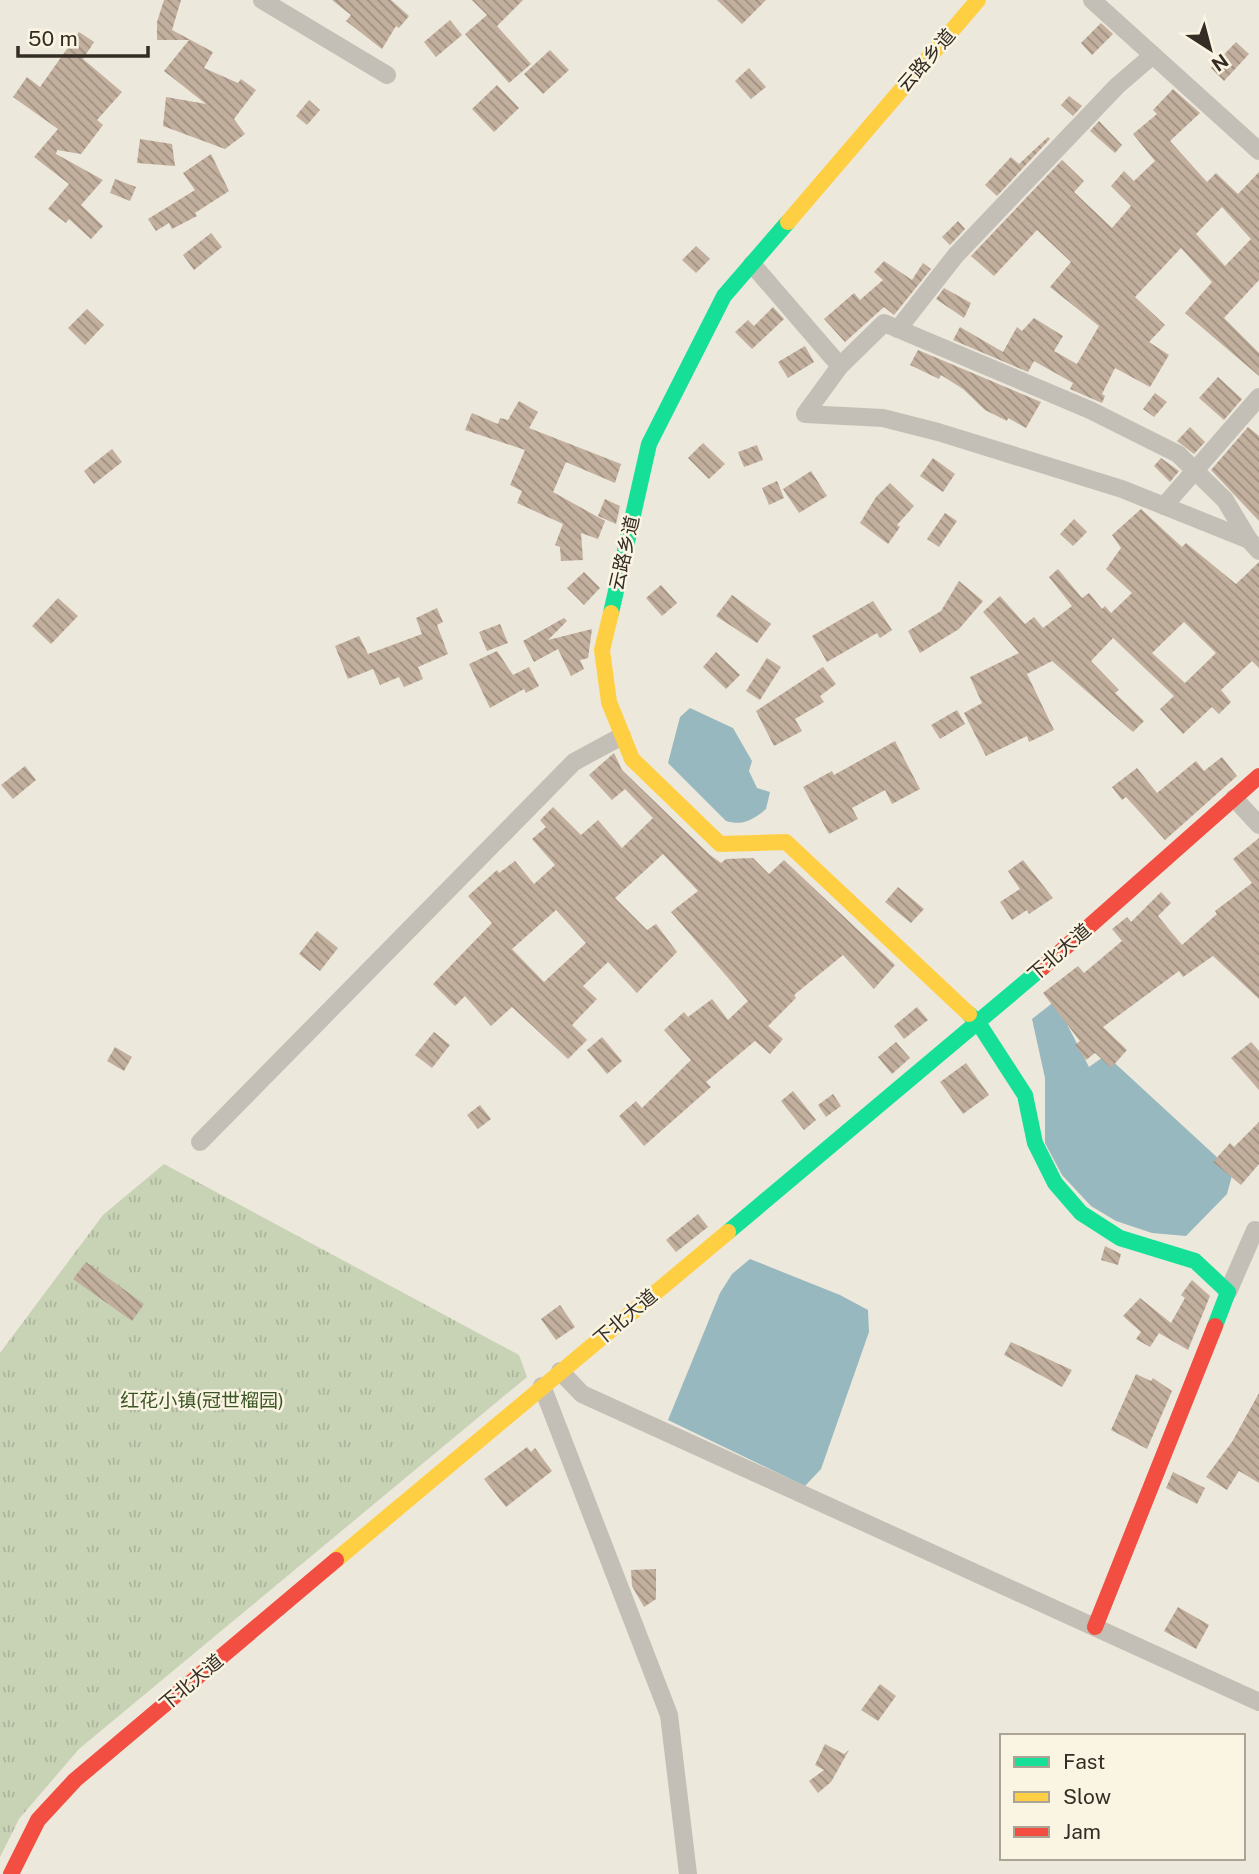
<svg xmlns="http://www.w3.org/2000/svg" width="1259" height="1874" font-family="'Public Sans','Noto Sans SC',sans-serif">
<style>
.grass{fill:url(#grass-tufts)}
.water{fill:#98b8bf}
.building{fill:url(#building-back-hatch);fill-rule:evenodd}
.lines{fill:none;stroke-linecap:round;stroke-linejoin:round}
.street{stroke:#c4bfb6;stroke-width:18}
.fast{stroke:#16e098;stroke-width:16}
.slow{stroke:#ffcf43;stroke-width:16}
.jam{stroke:#f24e42;stroke-width:16}
.labels{text-anchor:middle;dominant-baseline:central;stroke-width:5;stroke-linejoin:round;paint-order:stroke}
.street-label{font-size:19px;fill:#352d25;stroke:#faf4e2}
.park-label{font-size:19px;fill:#3b5526;stroke:#faf4e2}
</style>
<defs>
<pattern id="grass-tufts" width="24" height="20" patternUnits="userSpaceOnUse" patternTransform="scale(1.75)"><rect width="24" height="20" fill="#c8d3b5"/><path d="M3 7l-1-3M5 7V3M7 7l1-3M15 17l-1-3M17 17v-4M19 17l1-3" fill="none" stroke="#acb59c"/></pattern>
<pattern id="building-back-hatch" width="6" height="6" patternUnits="userSpaceOnUse" patternTransform="scale(1.75)"><rect width="6" height="6" fill="#c2af9d"/><path d="M-1 5l2 2M0 0l6 6M5-1l2 2" fill="none" stroke="#9e8f80"/></pattern>
</defs>
<rect width="100%" height="100%" fill="#ede8dc"/>
<polygon class="grass" points="164,1164 519,1355 527,1377 79,1749 19,1819 0,1857 0,1353 103,1215"/>
<g class="water">
<path d="M690 708 733 728 752 761 749 771 757 788 770 792 766 809C753 820 742 826 726 821L668 763 680 717Z"/>
<polygon points="1055,1001 1089,1067 1106,1055 1233,1172 1227,1194 1186,1236 1152,1233 1116,1221 1091,1206 1062,1175 1045,1143 1045,1078 1032,1019"/>
<polygon points="750,1259 840,1295 868,1310 869,1332 821,1469 805,1486 668,1420 720,1293 732,1274"/>
</g>
<g class="building">
<polygon points="164,0 181,0 172,30 213,52 204,68 238,83 241,79 256,90 234,119 245,134 225,149 163,126 166,97 206,104 164,71 189,40 157,40 157,22"/>
<polygon points="332,0 391,0 409,16 399,28 396,26 382,49 346,21 351,15"/>
<polygon points="472,0 523,0 497,26 531,64 509,83 465,34 487,15"/>
<polygon points="717,0 766,0 742,24"/>
<polygon points="450,20 462,35 436,57 424,42"/>
<polygon points="1101,23 1113,34 1092,55 1081,43"/>
<polygon points="79,32 94,42 83,59 122,92 97,120 103,125 81,154 57,150 56,154 103,180 81,205 103,226 91,239 69,219 66,223 48,209 69,184 34,157 58,129 13,97 27,77 40,87"/>
<polygon points="1236,42 1249,54 1224,81 1211,68"/>
<polygon points="550,50 569,70 543,94 524,74"/>
<polygon points="749,68 766,87 751,99 735,81"/>
<polygon points="497,85 519,108 494,132 472,109"/>
<path d="M1173 89 1200 113 1170 141 1207 182 1216 173 1238 194 1259 172V280L1224 318 1259 353V376L1185 313 1212 282 1181 248 1135 297 1165 325 1149 342 1169 355 1150 387 1115 368 1102 394 1105 396 1102 403 1070 389 1073 383 1034 361 1028 372 953 340 960 327 1003 352 1017 327 1022 331 1034 318 1063 336 1054 351 1077 364 1099 326 1050 287 1071 262 1037 230 994 276 971 256 1062 160 1084 181 1074 192 1112 228 1131 206 1111 186 1124 171 1134 181 1155 161 1133 134 1157 114 1153 110ZM1222 207 1251 239 1225 266 1196 234Z"/>
<polygon points="1069,96 1082,106 1073,116 1061,105"/>
<polygon points="309,100 320,110 307,125 296,116"/>
<polygon points="1099,121 1122,145 1115,153 1090,131"/>
<polygon points="1048,137 1050,139 997,196 985,185 1011,157 1019,164"/>
<polygon points="140,139 172,144 175,166 137,163"/>
<polygon points="211,154 229,191 195,213 197,216 172,229 169,223 156,231 148,219 195,190 183,173"/>
<polygon points="115,179 136,187 130,201 110,193"/>
<polygon points="958,221 965,229 950,245 942,237"/>
<polygon points="211,233 222,247 194,270 183,255"/>
<polygon points="696,246 710,259 696,273 682,260"/>
<polygon points="884,261 912,280 923,263 931,269 894,315 884,307 845,342 824,319 854,293 860,300 883,280 874,272"/>
<polygon points="944,288 971,303 964,318 936,299"/>
<polygon points="773,307 784,319 752,349 735,332 748,320 754,326"/>
<polygon points="87,309 104,325 85,345 68,328"/>
<polygon points="805,346 814,362 788,378 778,362"/>
<polygon points="918,350 1041,402 1026,428 1008,418 1007,421 985,410 963,389 941,375 939,379 910,365"/>
<polygon points="1218,377 1242,399 1224,420 1199,398"/>
<polygon points="1155,393 1167,402 1154,417 1143,409"/>
<polygon points="519,401 538,412 529,428 621,464 615,483 566,462 553,492 605,521 598,539 581,533 583,560 561,561 560,547 555,545 563,524 517,503 522,491 510,485 525,450 465,430 472,413 498,424 500,418 508,420"/>
<polygon points="1190,427 1205,442 1194,454 1177,441"/>
<polygon points="1248,427 1259,436 1259,521 1211,470"/>
<polygon points="703,443 725,464 709,479 688,458"/>
<polygon points="757,445 763,460 744,467 738,452"/>
<polygon points="112,449 122,462 94,484 84,471"/>
<polygon points="933,458 955,474 943,492 920,476"/>
<polygon points="1161,458 1179,471 1170,482 1154,466"/>
<polygon points="811,471 827,496 799,513 783,489"/>
<polygon points="777,481 784,498 769,505 762,488"/>
<polygon points="890,483 914,506 897,525 900,527 888,544 860,523 876,497"/>
<polygon points="605,499 620,506 616,524 598,516"/>
<path d="M1141 509 1182 547 1186 543 1236 584 1259 562V668L1252 661 1221 690 1231 702 1219 714 1212 707 1183 734 1160 709 1174 696 1113 638 1091 661 1119 690 1115 693 1144 721 1133 732 1052 661 1027 674 1054 730 1029 742 1027 736 986 756 964 713 982 703 970 677 1019 653 983 612 1000 596 1025 624 1034 617 1043 628 1072 606 1049 577 1058 569 1082 598 1089 593 1102 609 1105 606 1111 613 1132 593 1106 569 1121 548 1112 535ZM1184 622 1216 653 1185 683 1152 653Z"/>
<polygon points="945,513 957,521 939,547 927,539"/>
<polygon points="1074,519 1087,532 1073,546 1060,534"/>
<polygon points="584,572 600,588 584,605 567,588"/>
<polygon points="959,581 983,601 959,629 920,653 908,631 941,611"/>
<polygon points="661,585 677,603 662,616 646,598"/>
<polygon points="732,595 771,624 757,643 716,616"/>
<polygon points="58,598 78,616 51,644 32,626"/>
<polygon points="873,601 892,630 880,638 877,633 827,662 812,636"/>
<polygon points="437,608 443,622 437,625 448,654 418,667 423,679 404,687 399,677 380,685 373,669 348,679 335,646 359,636 368,654 422,634 416,618"/>
<polygon points="564,618 567,621 548,640 592,629 588,658 580,660 584,669 571,676 558,649 534,662 523,641"/>
<polygon points="500,624 508,643 487,651 479,632"/>
<polygon points="497,651 513,675 529,667 539,686 526,693 524,689 490,708 469,664"/>
<polygon points="716,652 740,675 726,689 703,667"/>
<polygon points="767,658 781,667 760,700 746,691"/>
<polygon points="823,667 836,684 820,696 824,702 795,719 802,731 774,746 756,711"/>
<polygon points="957,710 965,724 940,739 931,725"/>
<polygon points="895,741 920,789 892,804 885,790 852,808 858,819 829,834 803,787 832,771 834,775"/>
<path d="M614 753 622 770 710 855 721 863 726 859 753 858 769 874 784 860 895 965 874 989 843 955 794 995 796 998 768 1026 783 1039 770 1054 755 1041 706 1082 711 1087 644 1146 619 1116 636 1101 642 1108 691 1060 664 1030 684 1012 688 1017 712 999 728 1020 748 1001 671 912 698 891 663 854 615 898 647 930 656 924 677 952 637 993 608 962 583 986 597 999 572 1025 587 1040 568 1059 512 1007 491 1026 465 996 455 1006 433 984 492 923 468 896 497 870 499 873 515 861 534 884 555 865 532 839 546 827 540 820 553 807 581 835 598 820 622 848 653 818 625 789 612 800 589 775ZM556 910 586 943 544 982 512 949Z"/>
<polygon points="1222,757 1237,776 1165,840 1126,797 1122,800 1112,787 1137,768 1157,793 1196,761 1204,771"/>
<polygon points="25,766 36,780 13,799 1,785"/>
<polygon points="1259,838 1259,999 1213,956 1183,977 1179,971 1103,1027 1127,1050 1111,1068 1095,1053 1086,1060 1075,1045 1080,1041 1043,993 1078,966 1084,973 1122,941 1112,929 1127,917 1131,922 1161,892 1171,903 1158,916 1182,945 1217,914 1215,911 1252,883 1233,859"/>
<polygon points="1023,860 1053,898 1029,914 1027,910 1012,920 1000,902 1020,889 1008,871"/>
<polygon points="898,887 924,909 911,923 885,902"/>
<polygon points="317,931 338,948 320,971 299,954"/>
<polygon points="917,1007 928,1020 904,1039 894,1026"/>
<polygon points="434,1032 450,1045 432,1068 415,1055"/>
<polygon points="602,1037 622,1061 607,1074 587,1050"/>
<polygon points="896,1042 910,1058 892,1074 878,1057"/>
<polygon points="1251,1042 1259,1051 1259,1090 1231,1058"/>
<polygon points="115,1047 132,1057 124,1071 107,1061"/>
<polygon points="966,1063 989,1095 963,1114 940,1082"/>
<polygon points="793,1091 816,1120 804,1130 781,1101"/>
<polygon points="833,1094 841,1106 826,1117 818,1105"/>
<polygon points="480,1105 491,1119 478,1129 467,1115"/>
<polygon points="1259,1122 1259,1164 1241,1185 1213,1162 1230,1143 1234,1147"/>
<polygon points="698,1214 708,1227 676,1252 666,1240"/>
<polygon points="1105,1246 1121,1254 1118,1265 1101,1260"/>
<polygon points="86,1262 144,1304 132,1321 73,1279"/>
<polygon points="1192,1280 1210,1296 1188,1350 1159,1333 1150,1347 1136,1339 1141,1332 1123,1316 1140,1298 1171,1323 1185,1298 1181,1295"/>
<polygon points="560,1305 575,1327 556,1340 541,1319"/>
<polygon points="1011,1342 1072,1370 1062,1387 1004,1355"/>
<polygon points="1136,1374 1151,1381 1153,1378 1172,1391 1147,1449 1111,1430"/>
<polygon points="1259,1393 1259,1483 1239,1471 1227,1490 1206,1477 1232,1442"/>
<polygon points="527,1447 531,1452 535,1448 552,1471 506,1507 484,1479"/>
<polygon points="1173,1472 1205,1488 1197,1504 1166,1488"/>
<polygon points="656,1569 656,1599 644,1607 632,1586 631,1570"/>
<polygon points="1178,1607 1209,1625 1196,1649 1164,1631"/>
<polygon points="880,1684 896,1696 878,1721 861,1710"/>
<polygon points="825,1744 844,1754 849,1750 831,1782 818,1793 809,1781 824,1770 815,1765"/>
</g>
<g class="lines">
<g class="street">
<polyline points="262,0 387,75"/>
<polyline points="1092,0 1259,151"/>
<polyline points="752,264 840,366 805,414 883,418 938,432 1122,489 1249,540 1259,551"/>
<polyline points="898,329 956,255 1117,86 1153,55"/>
<polyline points="840,366 884,323 1090,410 1178,454 1225,500 1249,540"/>
<polyline points="1164,506 1259,397"/>
<polyline points="1234,798 1259,825"/>
<polyline points="200,1142 574,762 622,736"/>
<polyline points="1228,1292 1255,1230 1259,1232"/>
<polyline points="560,1371 582,1394 1259,1702"/>
<polyline points="542,1386 669,1715 688,1874"/>
</g>
<g class="fast">
<polyline points="611,613 649,444 724,296 788,222"/>
<polyline points="969,1014 979,1024 1025,1095 1035,1143 1055,1183 1081,1213 1120,1238 1195,1261 1228,1292 1215,1326"/>
<polyline points="728,1232 1042,968"/>
</g>
<g class="slow">
<polyline points="788,222 978,0"/>
<polyline points="611,613 602,650 609,702 632,759 720,844 786,842 969,1014"/>
<polyline points="336,1560 728,1232"/>
</g>
<g class="jam">
<polyline points="1042,968 1259,776"/>
<polyline points="1095,1627 1215,1326"/>
<polyline points="11,1874 38,1820 75,1780 336,1560"/>
</g>
</g>
<g class="labels">
<g class="street-label">
<text transform="translate(926 60) rotate(-49)">云路乡道</text>
<text transform="translate(624 553) rotate(-77)">云路乡道</text>
<text transform="translate(1059 952) rotate(-41)">下北大道</text>
<text transform="translate(625 1317) rotate(-40)">下北大道</text>
<text transform="translate(191 1682) rotate(-40)">下北大道</text>
</g>
<g class="park-label">
<text x="202" y="1400">红花小镇(冠世榴园)</text>
</g>
</g>
<rect x="1000" y="1734" width="245" height="126" fill="#faf4e2" stroke="#aba496" stroke-width="2"/>
<rect x="1014" y="1757" width="35" height="10" fill="#16e098" stroke="#aba496" stroke-width="2"/>
<text x="1063" y="1769" font-size="21" fill="#352d25">Fast</text>
<rect x="1014" y="1792" width="35" height="10" fill="#ffcf43" stroke="#aba496" stroke-width="2"/>
<text x="1063" y="1804" font-size="21" fill="#352d25">Slow</text>
<rect x="1014" y="1827" width="35" height="10" fill="#f24e42" stroke="#aba496" stroke-width="2"/>
<text x="1063" y="1839" font-size="21" fill="#352d25">Jam</text>
<g transform="translate(1210 49) rotate(144)" stroke="#faf4e2" stroke-width="5" paint-order="stroke">
<path d="M0-5L12 26L0 18L-12 26Z" fill="#352d25"/>
<text y="-10" font-size="19" font-weight="bold" text-anchor="middle" fill="#352d25">N</text>
</g>
<path d="M18 46v10h130v-10" fill="none" stroke="#352d25" stroke-width="3.5"/>
<text x="28" y="46" font-size="21" fill="#352d25" stroke="#faf4e2" stroke-width="5" paint-order="stroke">50 m</text>
</svg>
